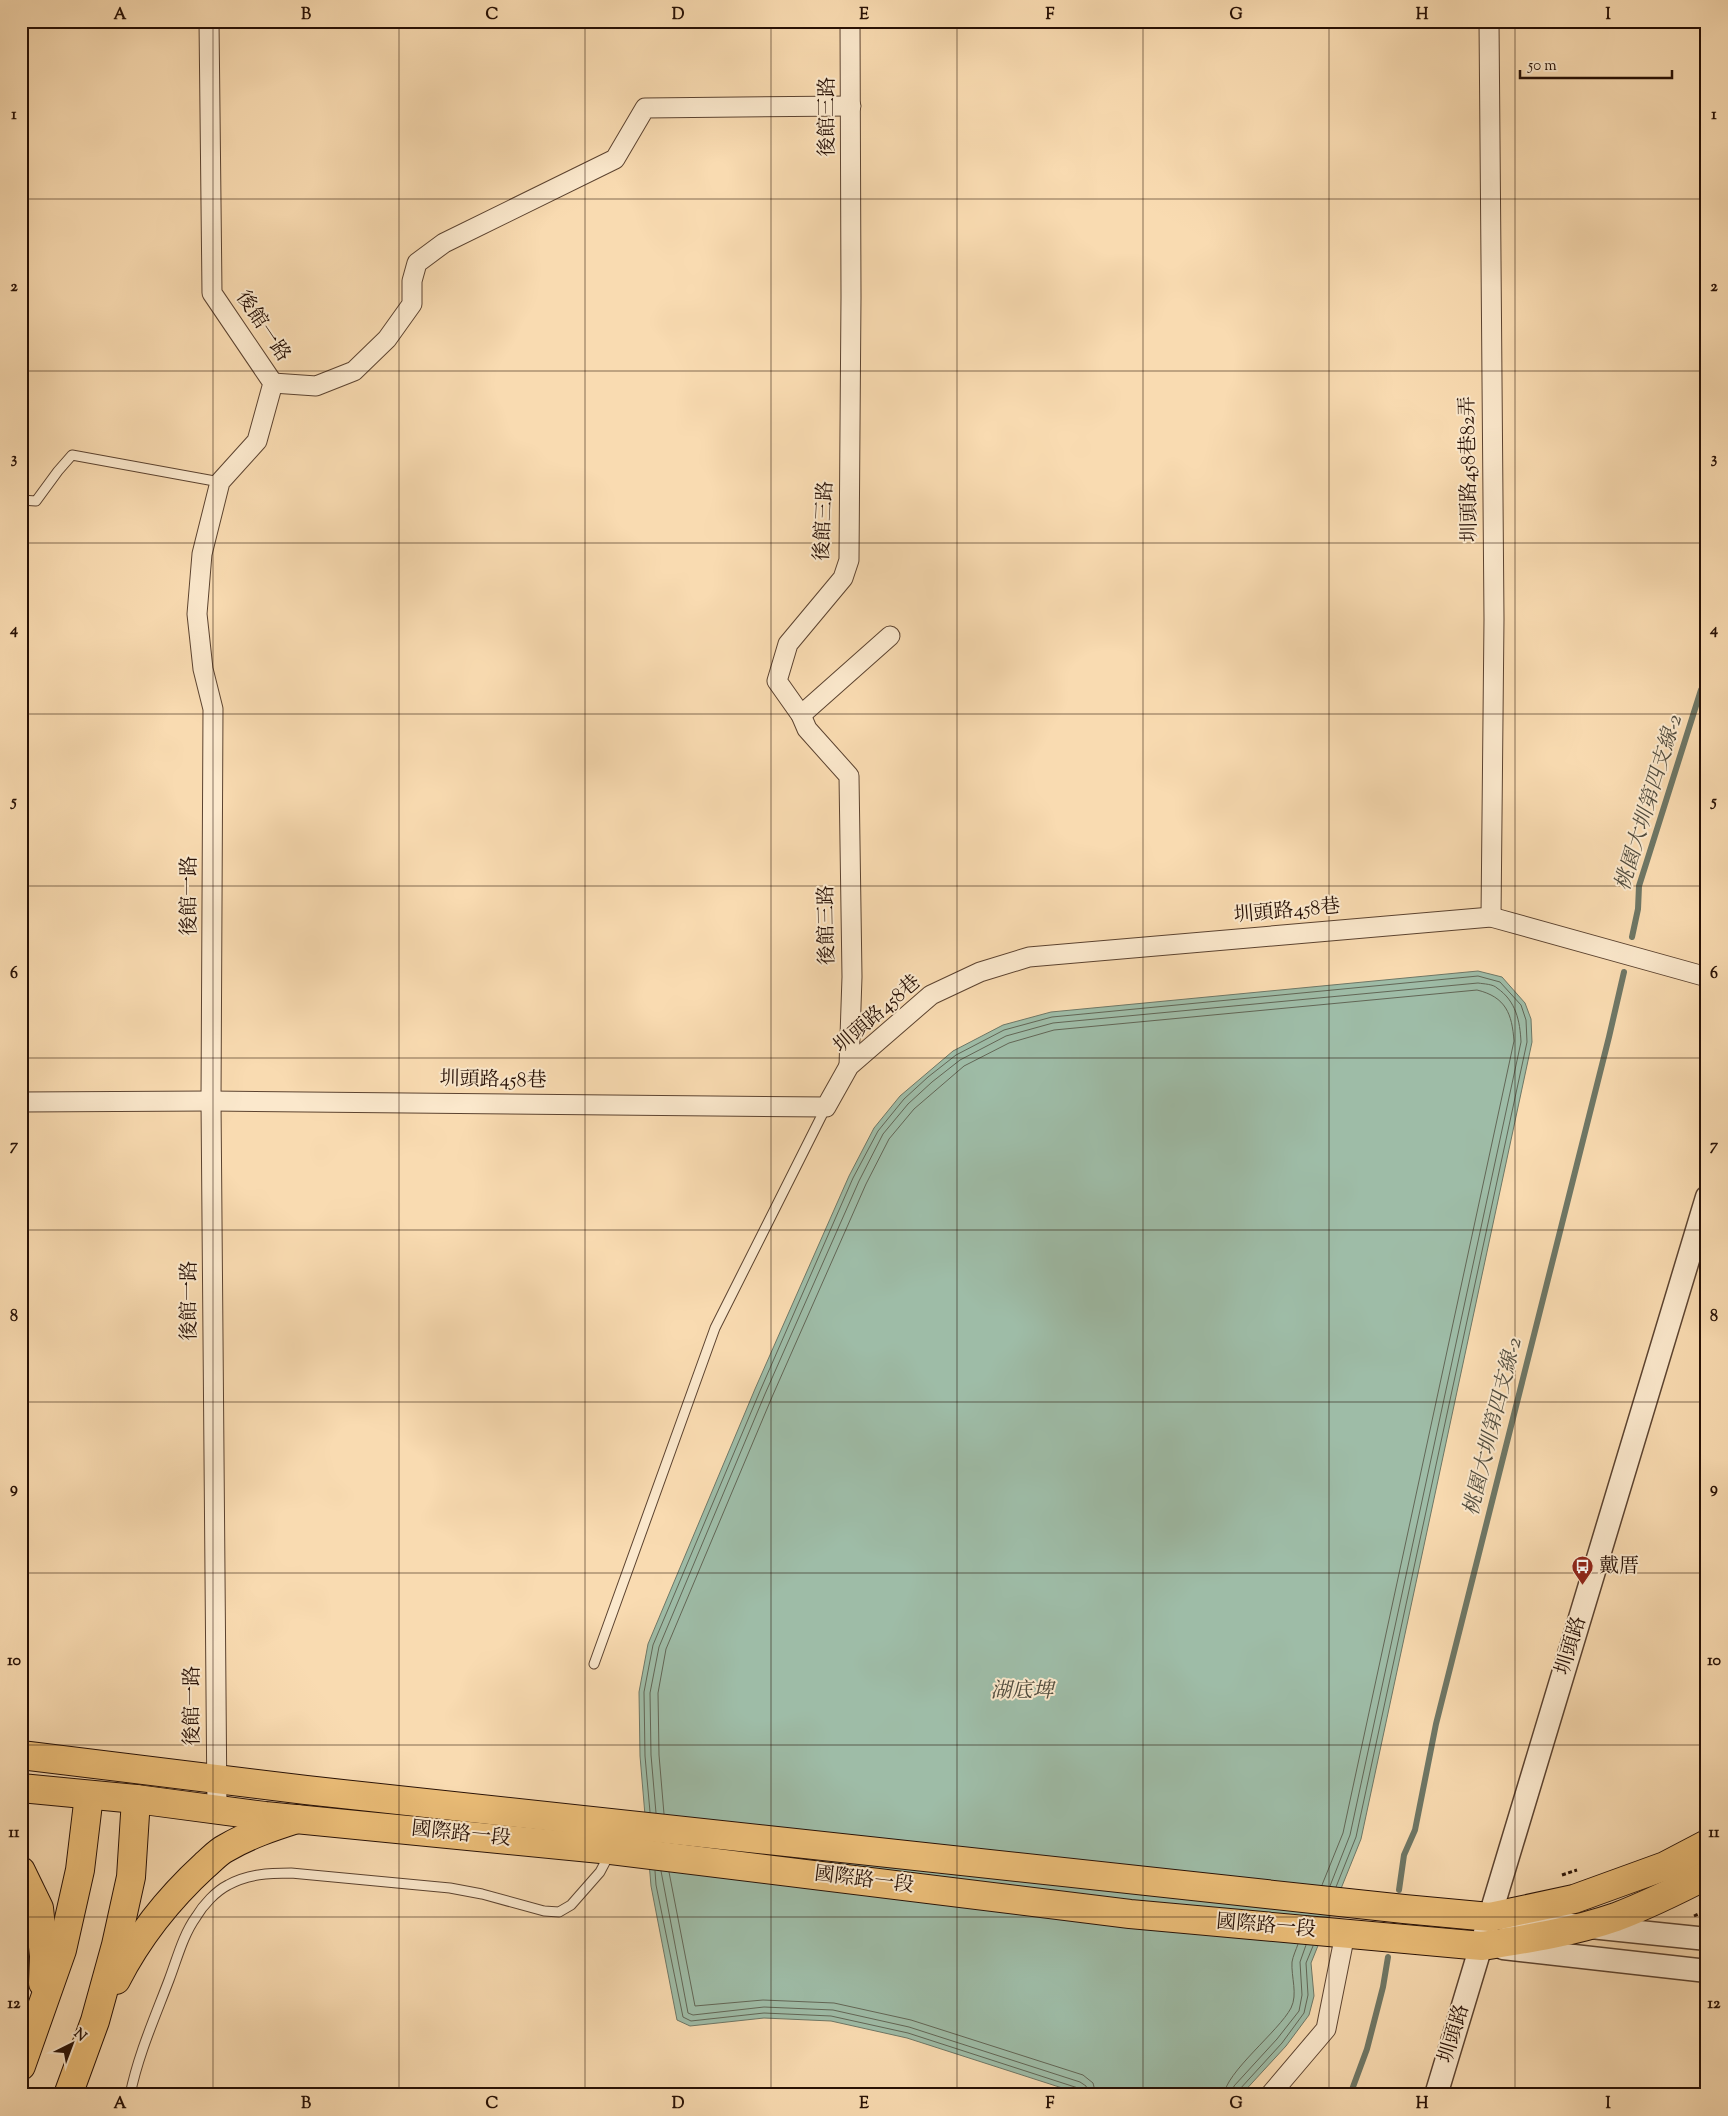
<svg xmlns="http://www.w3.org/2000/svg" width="1728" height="2116" font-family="'Sorts Mill Goudy','Noto Serif TC',serif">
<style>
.water{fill:#9ebca7;stroke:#6e7766}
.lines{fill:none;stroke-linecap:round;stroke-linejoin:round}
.shore{stroke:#626656;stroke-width:1}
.stream{stroke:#6e7766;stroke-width:6}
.service-casing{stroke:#5c4330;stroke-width:11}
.minor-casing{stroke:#5c4330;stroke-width:21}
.tertiary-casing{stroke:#5c4330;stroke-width:25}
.primary-casing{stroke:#271005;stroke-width:30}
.motorway-casing{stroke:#271005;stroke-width:30}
.path{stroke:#271005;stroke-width:3;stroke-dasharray:4 2.5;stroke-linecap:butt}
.service{stroke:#fbe8cc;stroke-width:9}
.minor{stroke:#fbe8cc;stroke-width:19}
.tertiary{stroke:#fbe8cc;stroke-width:22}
.primary{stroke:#ecbe78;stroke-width:28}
.motorway{stroke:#ecbe78;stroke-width:28}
.grid{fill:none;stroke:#271005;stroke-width:1;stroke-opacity:0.55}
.labels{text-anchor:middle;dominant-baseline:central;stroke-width:4;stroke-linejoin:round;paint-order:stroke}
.street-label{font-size:20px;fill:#271005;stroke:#fbe8cc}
.poi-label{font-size:20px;fill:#271005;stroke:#fbe8cc;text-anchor:start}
.water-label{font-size:21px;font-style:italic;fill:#514c3e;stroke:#fbe8cc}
.neatline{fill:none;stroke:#271005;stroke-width:2}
.grid-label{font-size:16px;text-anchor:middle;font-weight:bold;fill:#271005}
</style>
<rect width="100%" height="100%" fill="#f9dbb1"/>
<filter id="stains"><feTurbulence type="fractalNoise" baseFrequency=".004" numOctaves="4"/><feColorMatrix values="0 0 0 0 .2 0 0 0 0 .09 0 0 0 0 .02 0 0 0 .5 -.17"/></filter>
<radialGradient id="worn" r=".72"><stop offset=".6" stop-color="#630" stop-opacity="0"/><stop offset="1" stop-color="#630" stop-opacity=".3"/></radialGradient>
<polygon class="water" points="1478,971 1502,977 1525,1003 1531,1019 1532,1042 1361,1839 1311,1963 1314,1996 1309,2015 1286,2046 1241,2095 1084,2095 907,2038 831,2021 764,2018 690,2026 677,2020 651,1886 640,1756 639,1692 648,1644 755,1389 849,1176 874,1128 900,1096 953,1051 1003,1025 1051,1012"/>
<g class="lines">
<g class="shore">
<polyline points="650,1812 645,1756 644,1692 653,1645 760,1391 853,1178 878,1131 904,1099 928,1077 956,1055 1004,1030 1052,1017 1478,976 1500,982 1521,1005 1526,1020 1527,1042 1356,1837 1336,1887"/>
<path d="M656 1813 651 1755 650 1693 659 1647 765 1394 859 1181 883 1134 908 1104 932 1082 960 1060 1006 1036 1053 1023 1478 983C1484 984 1493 984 1497 988 1516 1001 1520 1021 1521 1042L1350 1835 1330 1886"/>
<path d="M664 1814 659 1755 658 1693 666 1649 772 1397 866 1184 889 1139 914 1109 964 1066 1009 1043 1054 1030 1477 990C1506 997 1512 1014 1514 1041L1343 1833 1322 1885"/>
<polyline points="655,1871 656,1885 683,2017 691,2021 764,2013 831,2016 908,2033 1078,2088 1081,2090 1082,2095"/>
<polyline points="661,1871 688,2013 693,2015 764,2007 833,2010 909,2027 1080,2082 1086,2086 1089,2095"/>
<polyline points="669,1872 695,2006 763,2000 834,2003 911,2020 1083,2075 1093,2083 1096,2095"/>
<path d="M1224 2095C1225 2073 1279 2031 1291 2008 1298 1994 1291 1977 1292 1962 1293 1956 1296 1950 1298 1944"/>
<polyline points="1232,2095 1234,2086 1277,2039 1299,2011 1302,1995 1300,1962 1306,1945"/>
<polyline points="1238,2095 1239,2090 1282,2043 1304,2013 1308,1995 1306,1963 1313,1946"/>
</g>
<g class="stream">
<polyline points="1632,937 1638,909 1639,886 1701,690 1707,681"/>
<polyline points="1399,1890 1404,1855 1415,1830 1436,1724 1609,1037 1624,972"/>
<polyline points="1350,2095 1367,2049 1383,1987 1388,1957"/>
</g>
<defs>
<g id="service">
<polyline points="21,500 36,501 58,471 72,455 220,482"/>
<polyline points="594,1664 715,1328 826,1107"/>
<path d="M130 2095C138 2055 155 2017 169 1980 177 1959 183 1935 196 1917 203 1905 216 1891 228 1885 248 1874 269 1873 291 1873L450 1888 482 1894 544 1911 559 1912 571 1905 600 1872 610 1853"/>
</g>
<g id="minor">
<polyline points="209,21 212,293 273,383 257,441 220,482 202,554 197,614 203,669 213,709 211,1101 217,1810"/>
<polyline points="1489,21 1494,619 1491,917"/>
<polyline points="273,383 316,386 354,371 387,339 412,304 412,281 417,263 444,243 615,159 645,108 851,106"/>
<polyline points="801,715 890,636"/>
<polyline points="849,1066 852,977 849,776 807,729 801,715 777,681 788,644 843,578 849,560 851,297 850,21"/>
<polyline points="21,1102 211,1101 826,1107 849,1066 931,995 980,972 1029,957 1491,917 1707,977"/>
<polyline points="1270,2095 1326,2029 1345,1934"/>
</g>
<g id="tertiary">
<polyline points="1504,1918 1707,1939"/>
<polyline points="1503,1948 1707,1971"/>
<polyline points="1436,2095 1707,1197"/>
</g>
<g id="primary">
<polyline points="21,1755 306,1790 1404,1909 1490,1917 1574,1899 1665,1866 1707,1844"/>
<path d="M21 1788 136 1799 265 1816 611 1850 1130 1914 1482 1946C1527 1939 1573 1932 1616 1917 1647 1905 1678 1890 1707 1875"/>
</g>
<g id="motorway">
<polyline points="21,1871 39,1908 44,1956 43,1983"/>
<path d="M116 1980C138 1937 169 1898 205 1865 212 1859 218 1852 226 1848 248 1835 272 1827 297 1819"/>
<polyline points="21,2066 62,1950 80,1870 89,1795"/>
<polyline points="68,2095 95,2021 116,1945 131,1877 136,1799"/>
</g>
</defs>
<use href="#service" class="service-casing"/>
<use href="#minor" class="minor-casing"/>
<use href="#tertiary" class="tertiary-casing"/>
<use href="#primary" class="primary-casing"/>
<use href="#motorway" class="motorway-casing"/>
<g class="path">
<polyline points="1562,1875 1577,1870"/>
<polyline points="1694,1916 1707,1910"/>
</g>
<use href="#service" class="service"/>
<use href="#minor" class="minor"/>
<use href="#tertiary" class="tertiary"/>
<use href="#primary" class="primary"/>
<use href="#motorway" class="motorway"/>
</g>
<path class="grid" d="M213 21V2095M399 21V2095M585 21V2095M771 21V2095M957 21V2095M1143 21V2095M1329 21V2095M1515 21V2095M21 199H1707M21 371H1707M21 543H1707M21 714H1707M21 886H1707M21 1058H1707M21 1230H1707M21 1402H1707M21 1573H1707M21 1745H1707M21 1917H1707"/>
<defs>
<symbol id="bus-pin" viewBox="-11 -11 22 30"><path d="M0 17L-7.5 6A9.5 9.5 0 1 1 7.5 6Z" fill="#8f2418" stroke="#fbe8cc"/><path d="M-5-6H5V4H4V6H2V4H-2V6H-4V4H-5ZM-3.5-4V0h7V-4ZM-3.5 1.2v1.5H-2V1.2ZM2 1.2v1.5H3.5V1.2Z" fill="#fff"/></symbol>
</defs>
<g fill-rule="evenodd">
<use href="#bus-pin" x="1570" y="1554" width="25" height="34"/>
</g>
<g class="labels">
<g class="street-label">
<text transform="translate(828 117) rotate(-90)">後館三路</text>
<text transform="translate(262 327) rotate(56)">後館一路</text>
<text transform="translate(1470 469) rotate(-91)">圳頭路458巷82弄</text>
<text transform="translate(825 521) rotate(-87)">後館三路</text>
<text transform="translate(190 896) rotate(-90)">後館一路</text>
<text transform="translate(1287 912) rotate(-5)">圳頭路458巷</text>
<text transform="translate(828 925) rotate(-91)">後館三路</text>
<text transform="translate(878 1015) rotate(-41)">圳頭路458巷</text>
<text transform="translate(493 1081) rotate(1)">圳頭路458巷</text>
<text transform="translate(190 1301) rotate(-90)">後館一路</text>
<text transform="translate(1572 1646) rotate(-73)">圳頭路</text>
<text transform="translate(193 1706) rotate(-90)">後館一路</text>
<text transform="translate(461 1835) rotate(6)">國際路一段</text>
<text transform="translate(864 1881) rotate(7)">國際路一段</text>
<text transform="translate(1266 1927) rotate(5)">國際路一段</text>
<text transform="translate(1455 2034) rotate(-73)">圳頭路</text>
</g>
<g class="poi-label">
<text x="1599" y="1567">戴厝</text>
</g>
<g class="water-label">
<text transform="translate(1650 803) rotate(-73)">桃園大圳第四支線-2</text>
<text transform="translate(1494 1427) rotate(-76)">桃園大圳第四支線-2</text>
<text x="1022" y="1692">湖底埤</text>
</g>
</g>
<rect width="1728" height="2116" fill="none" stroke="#f9dbb1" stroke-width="55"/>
<g transform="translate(72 2044) rotate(42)" stroke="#fbe8cc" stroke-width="4" paint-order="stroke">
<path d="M0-4L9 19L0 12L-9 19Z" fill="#271005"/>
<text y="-8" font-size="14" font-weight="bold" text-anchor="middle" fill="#271005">N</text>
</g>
<path d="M1520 70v8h152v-8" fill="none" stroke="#271005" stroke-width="2.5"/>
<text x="1528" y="70" font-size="15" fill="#271005" stroke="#fbe8cc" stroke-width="4" paint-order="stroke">50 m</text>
<rect x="28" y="28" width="1672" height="2060" class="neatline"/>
<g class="grid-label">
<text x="120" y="19">A</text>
<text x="306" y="19">B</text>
<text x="492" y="19">C</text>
<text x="678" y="19">D</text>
<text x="864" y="19">E</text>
<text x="1050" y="19">F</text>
<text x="1236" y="19">G</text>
<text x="1422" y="19">H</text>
<text x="1608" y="19">I</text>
<text x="14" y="119">1</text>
<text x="1714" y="119">1</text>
<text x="14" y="291">2</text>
<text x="1714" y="291">2</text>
<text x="14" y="463">3</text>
<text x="1714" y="463">3</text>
<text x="14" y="634">4</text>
<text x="1714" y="634">4</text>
<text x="14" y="806">5</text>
<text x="1714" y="806">5</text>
<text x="14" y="978">6</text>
<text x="1714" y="978">6</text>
<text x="14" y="1150">7</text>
<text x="1714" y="1150">7</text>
<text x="14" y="1321">8</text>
<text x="1714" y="1321">8</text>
<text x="14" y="1493">9</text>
<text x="1714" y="1493">9</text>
<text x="14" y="1665">10</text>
<text x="1714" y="1665">10</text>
<text x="14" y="1837">11</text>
<text x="1714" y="1837">11</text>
<text x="14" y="2008">12</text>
<text x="1714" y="2008">12</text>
<text x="120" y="2108">A</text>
<text x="306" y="2108">B</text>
<text x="492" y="2108">C</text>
<text x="678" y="2108">D</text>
<text x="864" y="2108">E</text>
<text x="1050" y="2108">F</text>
<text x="1236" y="2108">G</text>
<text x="1422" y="2108">H</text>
<text x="1608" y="2108">I</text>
</g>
<rect width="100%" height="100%" filter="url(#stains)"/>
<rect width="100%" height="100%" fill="url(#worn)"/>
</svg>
